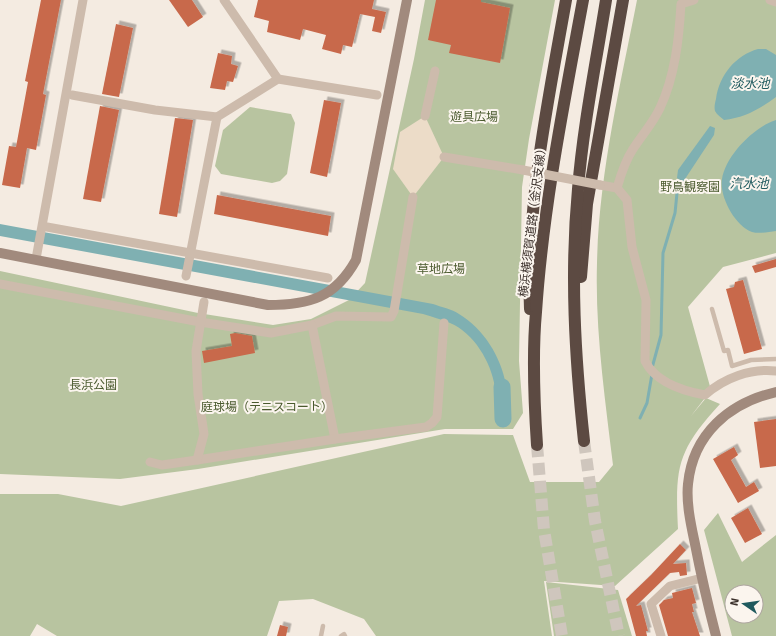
<svg xmlns="http://www.w3.org/2000/svg" width="776" height="636" font-family="Signika,'Noto Sans JP',sans-serif">
<style>
.green{fill:#b8c4a0;fill-rule:evenodd}
.plaza{fill:#ecdcc8}
.water{fill:#7fb0b2}
.lines{fill:none;stroke-linecap:round;stroke-linejoin:round}
.stream{stroke:#7fb0b2;stroke-width:3}
.river{stroke:#7fb0b2;stroke-width:17}
.building{fill:#c8694b;filter:url(#shadow)}
.highway-tunnel{stroke:#cfc6bd;stroke-width:12;stroke-dasharray:12 6;stroke-linecap:butt}
.lane{stroke:#cdbbac;stroke-width:4.5}
.street{stroke:#cdbbac;stroke-width:9}
.secondary{stroke:#a18a7d;stroke-width:10}
.highway{stroke:#5c4a42;stroke-width:12}
.street-bridge{stroke:#cdbbac;stroke-width:9}
.labels{text-anchor:middle;dominant-baseline:central;stroke-width:4;stroke-linejoin:round;paint-order:stroke}
.park-label{font-size:12px;fill:#4a5a2e;stroke:#fbf5ee}
.street-label{font-size:12px;fill:#3b302b;stroke:#fbf5ee}
.water-label{font-size:13px;font-style:italic;fill:#1f5a5e;stroke:#fbf5ee}
</style>
<defs>
<filter id="shadow"><feDropShadow dx="3.5" dy="-3.5" stdDeviation="0" flood-color="#0004"/></filter>
</defs>
<rect width="100%" height="100%" fill="#f4ebe1"/>
<g class="green">
<polygon points="425,0 555,0 529,139 522,187 519,361 523,413 513,429 445,429 198,469 120,479 0,474 0,271 198,313 273,325 311,319 349,300 365,283 414,59"/>
<path d="M637 0H776V253L723 267 688 307 711 390 691 416 706 398 720 404C677 451 675 467 678 529L615 586 544 581 552 636H376L364 619 313 599 279 601 267 636H57L37 624 30 636H0V494H58L121 506 444 434 513 435 530 482H599L613 465C605 398 595 331 597 263 599 174 620 87 637 0Z"/>
<polygon points="250,107 291,114 295,123 287,174 280,181 272,183 221,174 215,166 223,130"/>
<path d="M718 513 742 562 776 535V636H732L704 530ZM732 592H756V616H732Z"/>
<polygon points="546,582 618,590 632,636 554,636"/>
</g>
<polygon class="plaza" points="425,116 444,157 413,197 393,169 400,132"/>
<g class="water">
<path d="M758 49H766L776 55V97C760 109 744 118 724 120 721 117 717 115 715 111 714 107 715 103 716 99 719 75 736 55 758 49Z"/>
<path d="M776 120V231C768 232 759 234 752 232 735 226 719 196 722 179 726 155 754 127 776 120Z"/>
<polygon points="710,126 715,128 714,135 683,182 677,178 678,170"/>
<path d="M0 224 433 304C441 307 452 309 459 314 484 329 501 357 506 385 508 393 507 402 507 410L495 409C495 402 496 394 495 387 491 362 474 333 450 323 441 319 432 317 423 314L0 236Z"/>
</g>
<g class="lines">
<g class="stream">
<polyline points="652,368 661,335 663,253 675,213 677,193 681,180"/>
<polyline points="640,418 647,403 652,374"/>
</g>
<polyline class="river" points="502,387 503,419"/>
</g>
<g class="building">
<polygon points="41,0 61,0 43,94 46,95 36,150 27,148 20,188 2,185 9,146 16,147 28,82 25,81"/>
<polygon points="169,0 192,0 203,17 188,27"/>
<polygon points="258,0 374,0 372,9 386,12 381,33 372,31 375,17 360,14 352,47 343,45 341,54 322,49 326,35 303,29 300,40 267,32 269,21 254,17"/>
<polygon points="436,0 481,0 481,2 510,8 500,63 449,53 451,45 428,40"/>
<polygon points="116,24 133,28 119,97 102,94"/>
<polygon points="218,53 232,56 231,64 238,66 233,82 227,81 225,90 210,88"/>
<polygon points="324,100 341,103 327,177 310,173"/>
<polygon points="100,106 119,110 101,202 83,199"/>
<polygon points="175,118 193,120 177,217 159,214"/>
<polygon points="217,195 331,216 328,236 214,214"/>
<polygon points="776,259 776,267 755,273 752,266"/>
<polygon points="743,280 762,349 744,354 726,289 734,287 735,282"/>
<polygon points="235,333 252,336 255,353 204,363 202,351 232,346 230,334"/>
<polygon points="776,419 776,466 760,468 754,422"/>
<polygon points="734,447 738,455 731,460 746,487 754,482 759,491 738,503 713,459"/>
<polygon points="748,508 762,534 745,543 731,518"/>
<polygon points="680,544 686,550 673,564 686,563 687,575 680,576 679,572 670,573 636,606 641,605 648,631 646,631 647,636 636,636 626,599 651,575"/>
<polygon points="692,588 696,603 692,604 694,612 692,612 700,636 668,636 659,605 664,600 673,598 672,593"/>
<polygon points="280,625 288,627 286,636 277,636"/>
</g>
<g class="lines">
<g class="highway-tunnel">
<polyline points="584,441 595,521 619,636"/>
<polyline points="537,445 544,530 562,636"/>
</g>
<g class="lane">
<polyline points="712,309 724,351 728,350 732,366 751,360 776,359"/>
<polyline points="321,636 323,626"/>
<polyline points="341,636 344,634 345,636"/>
</g>
<g class="street">
<polyline points="224,0 278,79"/>
<polyline points="770,0 776,2"/>
<polyline points="72,95 155,110 217,117 186,276"/>
<polyline points="425,116 435,71"/>
<polyline points="217,117 278,79 377,95"/>
<polyline points="444,157 523,170"/>
<path d="M600 185 617 188 627 200 632 247 646 300 645 361C656 383 683 391 705 395 724 378 751 368 776 371"/>
<path d="M617 188C621 174 625 161 633 149 642 135 653 123 660 108 675 76 679 39 681 4L694 0"/>
<polyline points="47,227 328,278"/>
<polyline points="36,259 83,0"/>
<polyline points="0,284 200,322 271,333 312,325 336,316 391,317 394,311 413,197"/>
<polyline points="312,325 335,439"/>
<polyline points="197,460 335,439 426,427 432,423 437,417 444,323"/>
<polyline points="150,462 162,465 197,460 204,434 198,394 196,351 204,302"/>
<polyline points="661,636 651,604 670,586 702,578"/>
</g>
<g class="secondary">
<path d="M0 253 268 305C309 305 335 298 356 260L407 0"/>
<path d="M716 636C708 605 701 575 695 544 691 525 686 503 688 484 693 434 729 403 776 392"/>
</g>
<g class="highway">
<polyline points="581,277 587,204 623,0"/>
<path d="M530 309C526 204 548 102 566 0"/>
<path d="M584 441C575 357 570 274 578 189 583 126 596 63 606 0"/>
<path d="M537 445C534 400 532 356 536 312 543 207 564 103 583 0"/>
</g>
<polyline class="street-bridge" points="523,170 600,185"/>
</g>
<g class="labels">
<g class="park-label">
<text x="474" y="117">遊具広場</text>
<text x="690" y="187">野鳥観察園</text>
<text x="441" y="269">草地広場</text>
<text x="93" y="385">長浜公園</text>
<text x="267" y="407">庭球場（テニスコート）</text>
</g>
<g class="street-label">
<text transform="translate(533 220) rotate(-83)">横浜横須賀道路（金沢支線）</text>
</g>
<g class="water-label">
<text x="750" y="84">淡水池</text>
<text x="749" y="184">汽水池</text>
</g>
</g>
<g transform="translate(744 604) rotate(283)"><circle r="19" fill="#fbf5ee" stroke="#aea6a0"/>
<path d="M0-3L7 15L0 10L-7 15Z" fill="#1f5a5e"/>
<text y="-6" font-size="11" font-weight="bold" text-anchor="middle" fill="#3b302b">N</text>
</g>
</svg>
